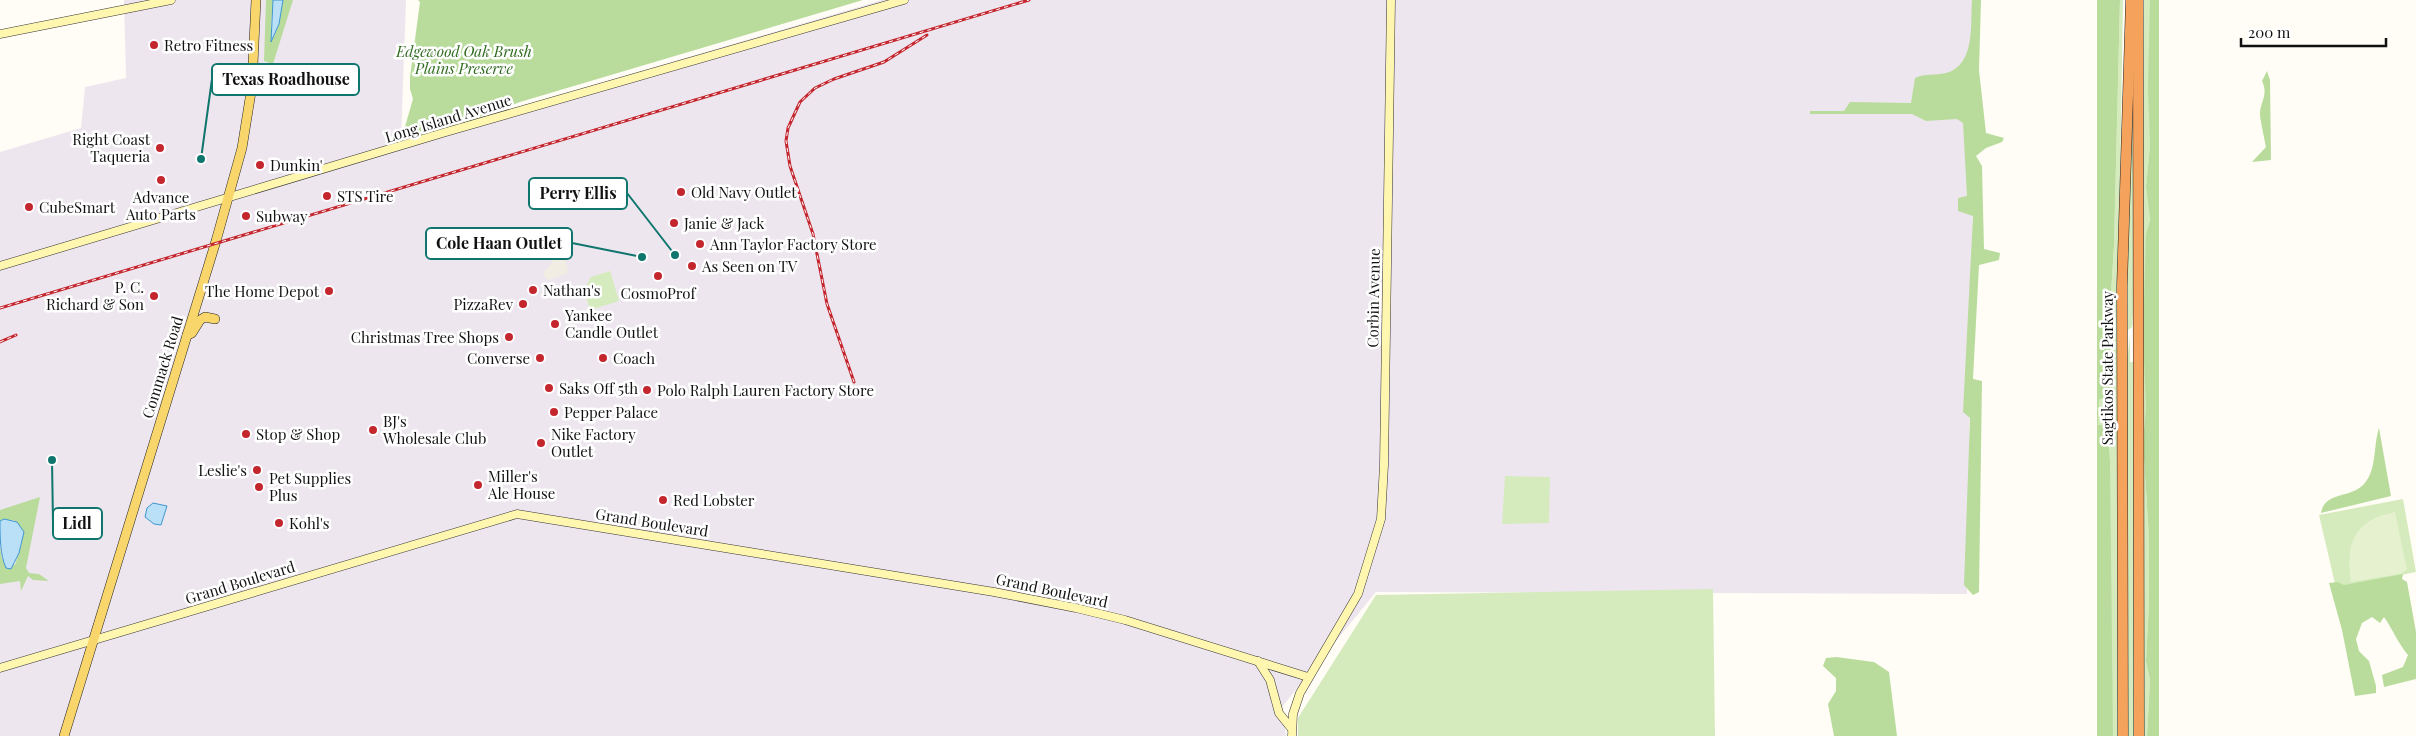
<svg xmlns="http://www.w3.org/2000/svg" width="2416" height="736" font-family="'Playfair Display',serif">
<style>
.industrial{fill:#eee6ef}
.green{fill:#d5ebbd}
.forest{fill:#b9dc9c}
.pitch{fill:#e6f2cf}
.plaza{fill:#f1ede2}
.water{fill:#b9e0f7;stroke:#3f96cf}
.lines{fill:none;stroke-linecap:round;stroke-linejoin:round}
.secondary-casing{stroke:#333;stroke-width:9}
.primary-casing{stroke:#222;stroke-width:10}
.highway-casing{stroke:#222;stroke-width:11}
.secondary{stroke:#fff6b0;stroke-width:8}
.primary{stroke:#f9d66b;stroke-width:9}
.highway{stroke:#f5a25d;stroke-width:10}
.rail-casing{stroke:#c4262e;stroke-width:3}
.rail{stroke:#fff;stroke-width:1;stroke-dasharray:4;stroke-linecap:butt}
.poi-dot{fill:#c4262e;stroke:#fff;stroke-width:2}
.labels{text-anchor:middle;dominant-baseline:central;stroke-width:5;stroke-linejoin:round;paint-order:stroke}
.poi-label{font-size:15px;fill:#111;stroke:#fff;text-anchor:start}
.park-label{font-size:15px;font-style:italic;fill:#2f6b1f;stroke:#fff}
.street-label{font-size:15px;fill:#111;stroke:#fff}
.leader{fill:none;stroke:#0f766e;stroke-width:2}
.callout-dot{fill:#0f766e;stroke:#fff;stroke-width:2}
.callout{fill:#fff;stroke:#0f766e;stroke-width:2}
.callout-label{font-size:16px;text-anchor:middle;font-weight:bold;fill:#111}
</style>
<rect width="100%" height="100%" fill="#fffdf5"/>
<polygon class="industrial" points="124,0 406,0 401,142 882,0 1976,0 1967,594 1376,592 1282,707 1286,736 0,736 0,152 81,128 85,87 126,78"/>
<g class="green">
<polygon points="2120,0 2123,0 2119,239 2119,736 2113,736 2097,399 2112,390 2109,325 2114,246"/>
<polygon points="2144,0 2150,0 2150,145 2146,187 2150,220 2146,234 2146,405 2143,443 2149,537 2149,602 2146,661 2150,680 2147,736 2144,736 2142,481"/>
<polygon points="2133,86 2135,86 2134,299 2132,327 2128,330 2127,204"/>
<polygon points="610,271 619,301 590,310 584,290 591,277"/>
<polygon points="2130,336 2130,362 2135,362 2135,736 2126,736 2126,369"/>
<polygon points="1505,476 1550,477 1549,523 1502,524"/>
<polygon points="2403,499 2416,572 2336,588 2319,515"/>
<polygon points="1713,589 1715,736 1298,736 1298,718 1376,595"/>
</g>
<g class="forest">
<polygon points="266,0 273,0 271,26 274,37 283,0 293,0 273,64 264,61"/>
<polygon points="418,0 863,0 520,102 422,138 405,135 404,130 413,99 410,89 410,77 420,2"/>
<path d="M1972 0H1981L1979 70 1986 133 2004 138 2002 142 1986 148 1976 156 1982 166 1984 249 2000 253 1999 260 1979 265 1973 379 1982 381 1979 592 1973 595 1964 585 1970 418 1963 412 1973 216 1958 211V198L1967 196 1963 123 1957 119 1926 121 1912 114H1810V111H1844L1850 102 1911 103 1915 78C1925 73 1935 76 1946 73 1976 65 1970 24 1972 0Z"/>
<polygon points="2097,0 2120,0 2114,246 2109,325 2112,390 2111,396 2108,399 2099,399 2098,425 2107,425 2110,462 2113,736 2097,736"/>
<polygon points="2150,0 2159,0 2159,736 2147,736 2150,680 2146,661 2149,602 2149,537 2143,443 2146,405 2143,338 2146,234 2150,220 2146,187 2150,145 2148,87"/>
<path d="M2267 71 2270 80 2271 160 2252 162 2266 147C2265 141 2259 115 2260 112 2262 99 2268 94 2262 81Z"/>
<path d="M2379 428 2391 496 2321 513C2325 491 2350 499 2364 484 2377 470 2373 447 2379 428Z"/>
<polygon points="40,497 26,568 29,573 39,574 49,581 33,580 28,576 21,591 20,581 0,584 0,547 2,559 15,565 22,543 14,520 0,521 0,510"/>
<path d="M2403 574 2402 579 2407 582 2416 632V679L2384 687 2382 675 2403 667 2408 655C2398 643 2393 630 2384 617L2380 623 2372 617 2362 623 2356 639 2359 651 2369 661 2376 686V693L2355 696 2342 630 2329 583 2338 582 2344 585Z"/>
<polygon points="1836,657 1874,662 1889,672 1897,736 1834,736 1828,704 1836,691 1836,678 1823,666 1826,658"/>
</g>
<path class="pitch" d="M2395 512 2407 570 2400 574 2351 582C2345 543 2354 520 2395 512Z"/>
<polygon class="plaza" points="555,251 564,251 568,273 548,280 543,273 551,264"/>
<g class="water">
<polygon points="273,0 283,0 279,24 271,42"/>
<polygon points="153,503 167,506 161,525 154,524 145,517 147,508"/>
<path d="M4 519 17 522 24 532 19 553 11 569 6 568C0 555 0 536 0 521Z"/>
</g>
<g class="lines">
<defs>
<g id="secondary">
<polyline points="0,34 171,0"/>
<polyline points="0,266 446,132 904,0"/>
<polyline points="1258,661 1270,680 1279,713 1291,728"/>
<polyline points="0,668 517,514 994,592 1076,608 1125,620 1308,677"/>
<polyline points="1292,736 1293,714 1300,693 1358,594 1381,519 1384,465 1391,0"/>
</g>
<g id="primary">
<polyline points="187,335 192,333 200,320 205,317 215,319"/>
<polyline points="64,736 216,241 242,148 252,86 256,0"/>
</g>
<g id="highway">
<polyline points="2138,0 2139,736"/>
<polyline points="2123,736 2122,286 2131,0"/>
</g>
</defs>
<use href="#secondary" class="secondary-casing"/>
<use href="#primary" class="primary-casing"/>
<use href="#highway" class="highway-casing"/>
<use href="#secondary" class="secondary"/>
<use href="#primary" class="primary"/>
<use href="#highway" class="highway"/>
<defs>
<g id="rail">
<polyline points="0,308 1029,0"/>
<polyline points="0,342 16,335"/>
<polyline points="854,382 827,304 813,234 790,166 786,141 788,128 800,102 815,88 834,79 884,62 927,35"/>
</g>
</defs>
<use href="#rail" class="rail-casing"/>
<use href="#rail" class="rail"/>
</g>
<g class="poi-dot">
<circle cx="154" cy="45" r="5"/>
<circle cx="160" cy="148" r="5"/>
<circle cx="260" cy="165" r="5"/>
<circle cx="161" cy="180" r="5"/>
<circle cx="681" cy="192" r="5"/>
<circle cx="327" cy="196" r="5"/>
<circle cx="29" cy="207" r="5"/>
<circle cx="246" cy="216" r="5"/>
<circle cx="674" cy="223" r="5"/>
<circle cx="700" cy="244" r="5"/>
<circle cx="692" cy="266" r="5"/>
<circle cx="658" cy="276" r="5"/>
<circle cx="533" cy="290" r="5"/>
<circle cx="329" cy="291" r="5"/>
<circle cx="154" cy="296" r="5"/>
<circle cx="523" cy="304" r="5"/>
<circle cx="555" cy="324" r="5"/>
<circle cx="509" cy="337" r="5"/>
<circle cx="540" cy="358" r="5"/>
<circle cx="603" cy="358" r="5"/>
<circle cx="549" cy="388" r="5"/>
<circle cx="647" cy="390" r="5"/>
<circle cx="554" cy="412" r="5"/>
<circle cx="373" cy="430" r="5"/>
<circle cx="246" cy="434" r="5"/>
<circle cx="541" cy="443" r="5"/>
<circle cx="257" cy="470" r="5"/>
<circle cx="478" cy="485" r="5"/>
<circle cx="259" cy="487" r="5"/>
<circle cx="663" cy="500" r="5"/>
<circle cx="279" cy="523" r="5"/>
</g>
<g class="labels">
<g class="poi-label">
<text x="164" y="45">Retro Fitness</text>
<text x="150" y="139" text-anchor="end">Right Coast<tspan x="150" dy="17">Taqueria</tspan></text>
<text x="270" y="165">Dunkin'</text>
<text x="691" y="192">Old Navy Outlet</text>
<text x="337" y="196">STS Tire</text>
<text x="161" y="197" text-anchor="middle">Advance<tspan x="161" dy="17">Auto Parts</tspan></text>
<text x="39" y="207">CubeSmart</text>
<text x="256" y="216">Subway</text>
<text x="684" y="223">Janie &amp; Jack</text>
<text x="710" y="244">Ann Taylor Factory Store</text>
<text x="702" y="266">As Seen on TV</text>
<text x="144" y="287" text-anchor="end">P. C.<tspan x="144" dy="17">Richard &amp; Son</tspan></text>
<text x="543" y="290">Nathan's</text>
<text x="319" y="291" text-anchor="end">The Home Depot</text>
<text x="658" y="293" text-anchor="middle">CosmoProf</text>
<text x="513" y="304" text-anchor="end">PizzaRev</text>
<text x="565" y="315">Yankee<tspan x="565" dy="17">Candle Outlet</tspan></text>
<text x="499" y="337" text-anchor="end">Christmas Tree Shops</text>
<text x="530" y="358" text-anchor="end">Converse</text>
<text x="613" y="358">Coach</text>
<text x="559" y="388">Saks Off 5th</text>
<text x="657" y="390">Polo Ralph Lauren Factory Store</text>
<text x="564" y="412">Pepper Palace</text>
<text x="383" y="421">BJ's<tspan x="383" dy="17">Wholesale Club</tspan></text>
<text x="256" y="434">Stop &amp; Shop</text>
<text x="551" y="434">Nike Factory<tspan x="551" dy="17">Outlet</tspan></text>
<text x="247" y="470" text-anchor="end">Leslie's</text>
<text x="488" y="476">Miller's<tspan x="488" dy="17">Ale House</tspan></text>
<text x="269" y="478">Pet Supplies<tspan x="269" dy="17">Plus</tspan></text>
<text x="673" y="500">Red Lobster</text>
<text x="289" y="523">Kohl's</text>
</g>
<g class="park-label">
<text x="464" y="51">Edgewood Oak Brush<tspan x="464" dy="17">Plains Preserve</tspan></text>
</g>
<g class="street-label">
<text transform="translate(448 118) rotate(-17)">Long Island Avenue</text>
<text transform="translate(1373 298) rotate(-89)">Corbin Avenue</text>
<text transform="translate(162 367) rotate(-73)">Commack Road</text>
<text transform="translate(2107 368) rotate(-90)">Sagtikos State Parkway</text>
<text transform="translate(652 522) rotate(9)">Grand Boulevard</text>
<text transform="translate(240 582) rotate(-17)">Grand Boulevard</text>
<text transform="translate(1052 590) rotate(12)">Grand Boulevard</text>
</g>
</g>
<path class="leader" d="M201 159L212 79M675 255L627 193M642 257L572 243M52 460L53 523"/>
<g class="callout-dot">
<circle cx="201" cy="159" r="5"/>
<circle cx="675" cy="255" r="5"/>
<circle cx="642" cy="257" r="5"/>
<circle cx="52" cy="460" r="5"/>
</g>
<g class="callout">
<rect x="212" y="64" width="147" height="31" rx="5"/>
<rect x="529" y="178" width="98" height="31" rx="5"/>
<rect x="426" y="228" width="146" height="31" rx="5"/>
<rect x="53" y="508" width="49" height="31" rx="5"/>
</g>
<g class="callout-label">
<text x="286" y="85">Texas Roadhouse</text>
<text x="578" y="199">Perry Ellis</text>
<text x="499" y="249">Cole Haan Outlet</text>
<text x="77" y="529">Lidl</text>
</g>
<path d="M2241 38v8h145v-8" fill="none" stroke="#111111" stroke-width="2.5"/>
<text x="2248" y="38" font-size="15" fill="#111111" stroke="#ffffff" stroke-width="4" paint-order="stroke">200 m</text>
</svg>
